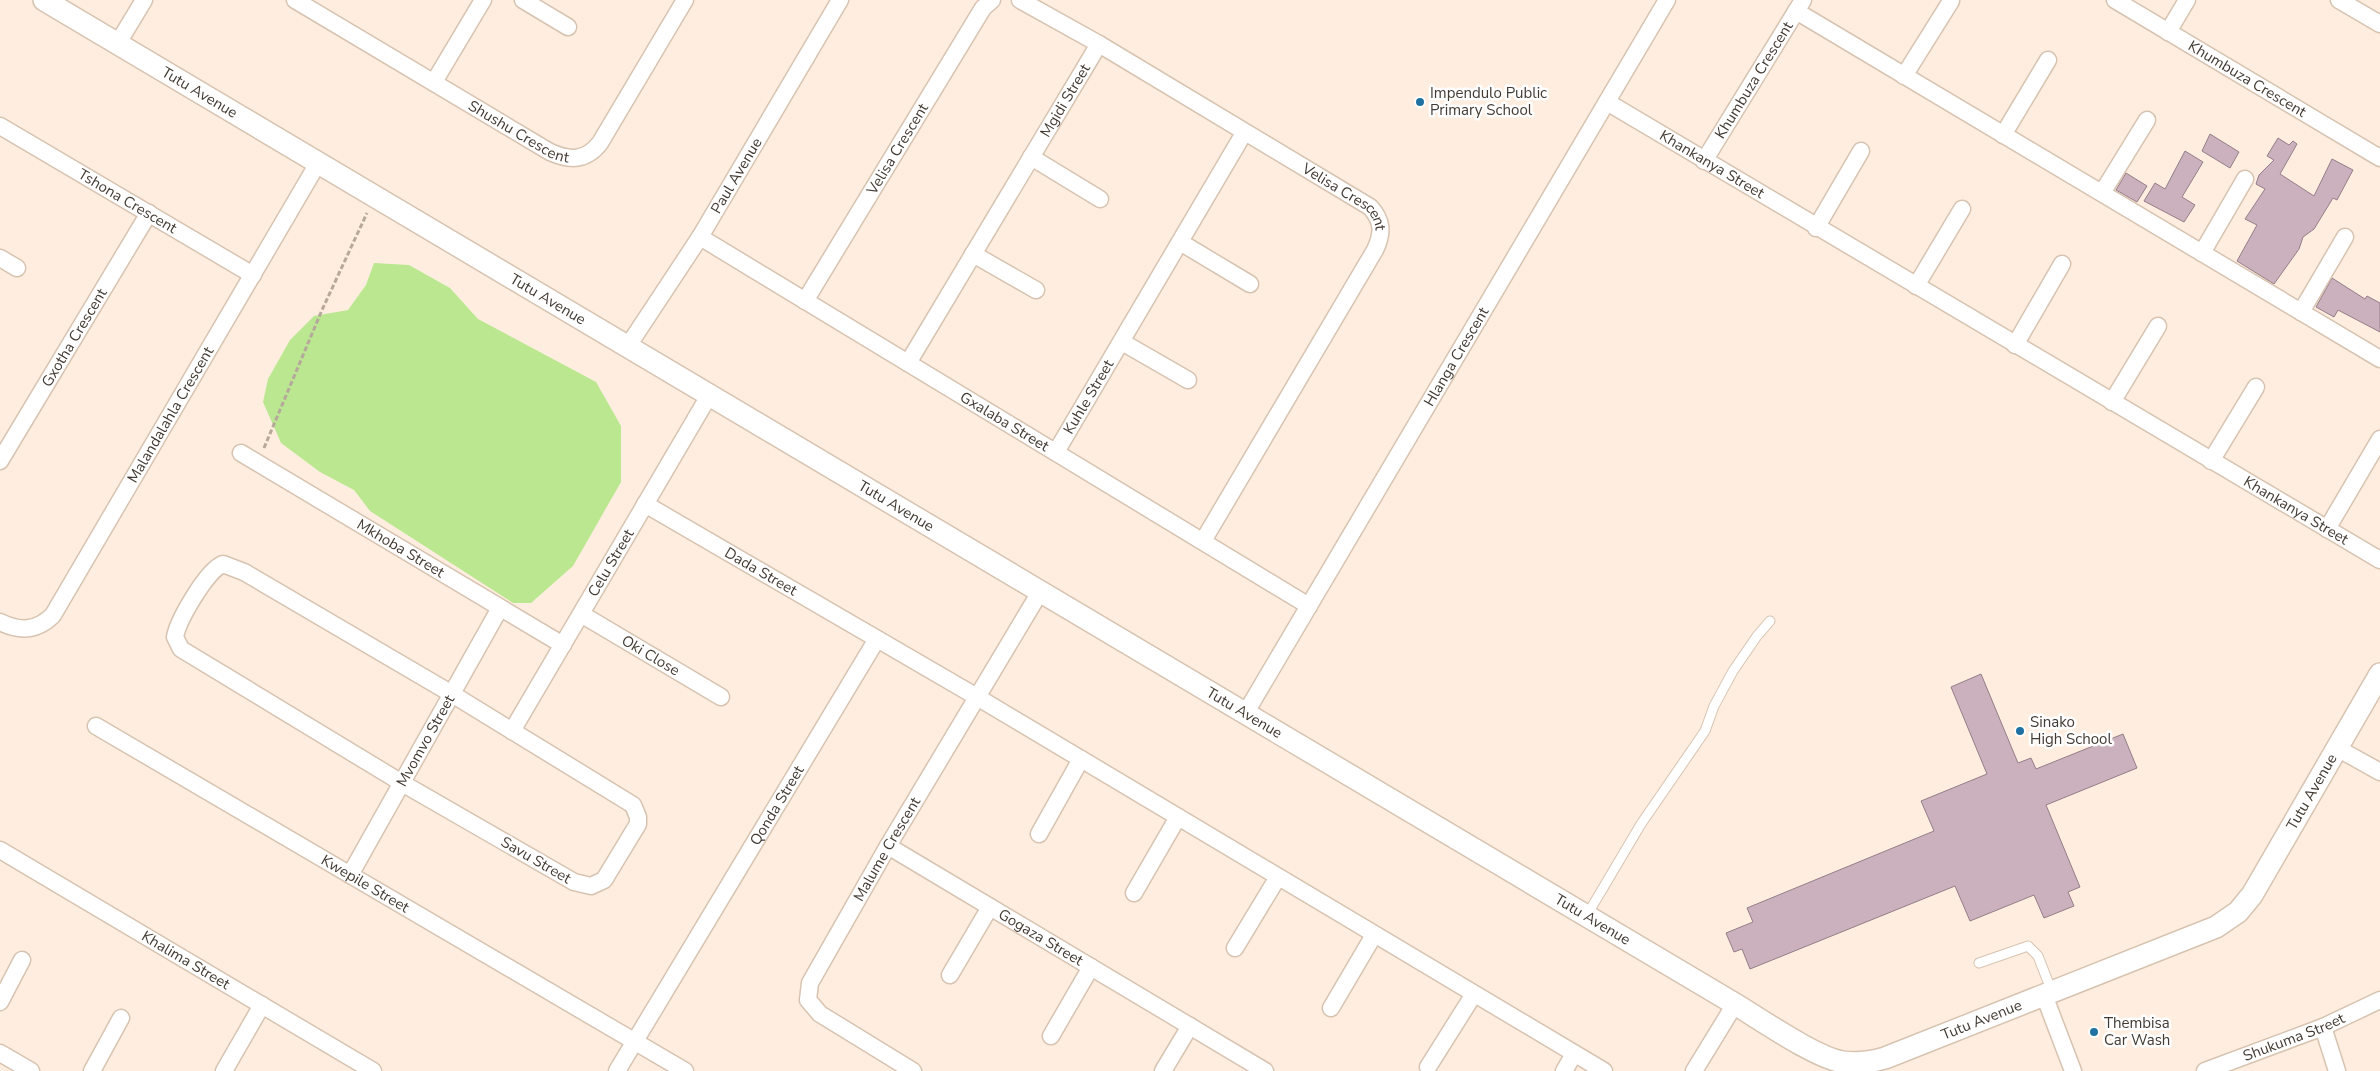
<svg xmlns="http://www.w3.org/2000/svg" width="2380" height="1071" font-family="'Nunito Sans',sans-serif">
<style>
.green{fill:#bae790}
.building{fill:#cbb1bd;stroke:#957d88}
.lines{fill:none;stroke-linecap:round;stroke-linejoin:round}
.service-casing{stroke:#d8c3b1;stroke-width:11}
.minor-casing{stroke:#d8c3b1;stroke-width:19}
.tertiary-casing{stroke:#d8c3b1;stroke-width:24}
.path{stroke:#b6a99c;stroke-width:3;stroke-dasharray:5 2.5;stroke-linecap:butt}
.service{stroke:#fff;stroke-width:9}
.minor{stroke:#fff;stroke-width:16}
.tertiary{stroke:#fff;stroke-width:21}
.poi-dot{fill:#1e71a1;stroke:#fff;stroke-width:2}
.labels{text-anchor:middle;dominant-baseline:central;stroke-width:5;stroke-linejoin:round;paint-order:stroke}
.street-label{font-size:15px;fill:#433b33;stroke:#fff}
.poi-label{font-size:15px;fill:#433b33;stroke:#fff;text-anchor:start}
</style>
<rect width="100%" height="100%" fill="#ffeedf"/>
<polygon class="green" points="374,263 409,265 450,288 478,319 596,382 621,426 621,482 573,566 531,603 513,603 370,511 354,490 320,472 281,443 263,402 268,379 290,340 314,316 348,310 366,285"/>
<g class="building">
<polygon points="2210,134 2239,152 2230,168 2202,151"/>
<polygon points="2278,138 2289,145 2293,141 2297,144 2280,174 2314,196 2332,159 2353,170 2337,200 2333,198 2314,229 2303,237 2299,249 2274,284 2237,261 2257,225 2245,219 2265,189 2256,184 2259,175 2274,160 2267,156"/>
<polygon points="2185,151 2203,162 2182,197 2195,205 2184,222 2144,201 2155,183 2165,189"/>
<polygon points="2126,173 2147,186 2137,202 2116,190"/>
<polygon points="2332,278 2365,299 2367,296 2380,303 2380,332 2338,310 2334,317 2316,307"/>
<polygon points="1981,674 2018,763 2031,758 2036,769 2123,734 2137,768 2046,805 2080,887 2068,892 2074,906 2044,918 2034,895 1970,921 1955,886 1750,969 1742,949 1734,952 1726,933 1753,922 1747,908 1934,831 1921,801 1987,774 1951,687"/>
</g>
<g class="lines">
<defs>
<g id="service">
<polyline points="1587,915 1641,824 1705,731 1714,706 1733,671 1757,636 1770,621"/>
<polyline points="1979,963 2028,946 2038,956 2052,992"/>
</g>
<g id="minor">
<path id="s1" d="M295 0 550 152C570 161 586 161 600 143L685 0"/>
<polyline points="523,0 568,27"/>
<path id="s2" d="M1020 0 1099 44 1370 207C1383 221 1383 233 1375 250L1203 541"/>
<path id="s3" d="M2115 0 2380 158"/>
<polyline points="2339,0 2380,24"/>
<polyline points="1796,11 2380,359"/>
<polyline points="2168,32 2187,0"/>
<polyline points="118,43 144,0"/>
<polyline points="1904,76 1951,1"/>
<polyline points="434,82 483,0"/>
<path id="s4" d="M1607 102 2380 560"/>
<path id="s5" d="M0 126 253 275"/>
<polyline points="2003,135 2048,60"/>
<polyline points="1031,157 1100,199"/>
<path id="s6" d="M1704 161 1803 0"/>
<polyline points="2102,193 2147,120"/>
<polyline points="1816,228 1861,151"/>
<path id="s7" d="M700 237 1309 606"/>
<polyline points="1180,242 1250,284"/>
<polyline points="2202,253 2245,179"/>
<polyline points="973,254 1036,290"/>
<polyline points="0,258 17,268"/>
<polyline points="1916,286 1962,209"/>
<path id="s8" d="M805 301 983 8 992 0"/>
<polyline points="2301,312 2345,237"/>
<polyline points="1122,342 1188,380"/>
<polyline points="2015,345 2062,264"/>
<path id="s9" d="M628 346 700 237 840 0"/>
<path id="s10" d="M908 363 1099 44"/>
<polyline points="2112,402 2158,326"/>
<path id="s11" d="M1056 452 1244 133"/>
<path id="s12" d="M241 453 563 645"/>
<path id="s13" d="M0 461 149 213"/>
<polyline points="2211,461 2256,387"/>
<path id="s14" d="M645 504 977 697 1604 1071"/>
<polyline points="2327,529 2380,439"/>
<path d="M223 564 244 572 452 694 633 805 638 817V824L604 880 591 886 574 882 402 783 181 649 175 637C178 620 207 570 223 564Z"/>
<path id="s15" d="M581 614 721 697"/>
<path id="s16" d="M0 622C20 632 37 631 53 615L318 163"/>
<path id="s17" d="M1245 714 1667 0"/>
<path id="s18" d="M96 726 685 1071"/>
<path id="s19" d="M512 731 710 394"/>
<polyline points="2337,748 2380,772"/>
<polyline points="1039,834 1081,759"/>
<path id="s20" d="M888 846 1265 1071"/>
<path id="s21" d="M0 850 373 1071"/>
<path id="s22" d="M350 875 500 608"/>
<polyline points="1134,893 1178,817"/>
<polyline points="1235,948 1278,877"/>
<polyline points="950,975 990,907"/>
<polyline points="2044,995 2073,1071"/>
<polyline points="0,1002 22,960"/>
<polyline points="1331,1008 1374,935"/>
<polyline points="2323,1027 2337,1071"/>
<polyline points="1051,1036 1091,967"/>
<polyline points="0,1053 31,1071"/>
<polyline points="1428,1067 1474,994"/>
<polyline points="92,1071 121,1018"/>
<polyline points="224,1071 262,1005"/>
<path id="s23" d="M617 1071 877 639"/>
<path id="s24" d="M913 1071 820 1014 808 1000 810 983 888 846 1040 592"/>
<polyline points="1163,1071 1190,1026"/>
<polyline points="1564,1071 1574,1054"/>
<polyline points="1694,1071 1735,1004"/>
<path id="s25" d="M2205 1071 2323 1027 2380 1000"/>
</g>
<g id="tertiary">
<path id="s26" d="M44 0 1735 1004C1760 1019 1816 1058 1843 1062 1857 1064 1871 1062 1885 1058L2216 927 2238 912 2252 895 2380 674"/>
</g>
</defs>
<use href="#service" class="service-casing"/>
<use href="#minor" class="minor-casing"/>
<use href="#tertiary" class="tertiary-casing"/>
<polyline class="path" points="264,448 322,310 367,213"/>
<use href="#service" class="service"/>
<use href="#minor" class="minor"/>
<use href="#tertiary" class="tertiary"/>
</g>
<g class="poi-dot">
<circle cx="1420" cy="102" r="5"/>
<circle cx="2020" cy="731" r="5"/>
<circle cx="2094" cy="1032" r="5"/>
</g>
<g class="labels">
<g class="street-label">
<text stroke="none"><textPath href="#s3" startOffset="154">Khumbuza Crescent</textPath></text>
<text stroke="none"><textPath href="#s6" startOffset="95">Khumbuza Crescent</textPath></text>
<text stroke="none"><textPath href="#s26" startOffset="181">Tutu Avenue</textPath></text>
<text stroke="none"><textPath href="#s10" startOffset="306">Mgidi Street</textPath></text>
<text stroke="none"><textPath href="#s1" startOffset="260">Shushu Crescent</textPath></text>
<text stroke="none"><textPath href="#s8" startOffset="178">Velisa Crescent</textPath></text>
<text stroke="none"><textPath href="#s4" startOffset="122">Khankanya Street</textPath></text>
<text stroke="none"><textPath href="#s9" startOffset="202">Paul Avenue</textPath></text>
<text stroke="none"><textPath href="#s5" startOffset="148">Tshona Crescent</textPath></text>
<text stroke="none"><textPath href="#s2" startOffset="381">Velisa Crescent</textPath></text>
<text stroke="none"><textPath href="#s26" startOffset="586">Tutu Avenue</textPath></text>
<text stroke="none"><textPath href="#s13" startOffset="144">Gxotha Crescent</textPath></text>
<text stroke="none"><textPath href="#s17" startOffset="415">Hlanga Crescent</textPath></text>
<text stroke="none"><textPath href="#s11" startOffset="64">Kuhle Street</textPath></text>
<text stroke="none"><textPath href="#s16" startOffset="290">Malandalahla Crescent</textPath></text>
<text stroke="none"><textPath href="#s7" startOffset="356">Gxalaba Street</textPath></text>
<text stroke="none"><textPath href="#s26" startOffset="991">Tutu Avenue</textPath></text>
<text stroke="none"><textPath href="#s4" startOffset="801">Khankanya Street</textPath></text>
<text stroke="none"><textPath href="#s12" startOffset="186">Mkhoba Street</textPath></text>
<text stroke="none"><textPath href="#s19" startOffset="195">Celu Street</textPath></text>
<text stroke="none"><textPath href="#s14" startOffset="134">Dada Street</textPath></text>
<text stroke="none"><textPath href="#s15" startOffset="81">Oki Close</textPath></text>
<text stroke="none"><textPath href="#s26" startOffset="1396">Tutu Avenue</textPath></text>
<text stroke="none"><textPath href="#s22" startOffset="154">Mvomvo Street</textPath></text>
<text stroke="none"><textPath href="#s26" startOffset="2656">Tutu Avenue</textPath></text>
<text stroke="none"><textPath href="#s23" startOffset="310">Qonda Street</textPath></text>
<text stroke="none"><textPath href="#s24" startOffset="299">Malume Crescent</textPath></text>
<text transform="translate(536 860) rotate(30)">Savu Street</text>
<text stroke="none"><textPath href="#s18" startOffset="312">Kwepile Street</textPath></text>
<text stroke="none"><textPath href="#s26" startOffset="1801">Tutu Avenue</textPath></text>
<text stroke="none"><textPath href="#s20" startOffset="178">Gogaza Street</textPath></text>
<text stroke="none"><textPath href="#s21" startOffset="216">Khalima Street</textPath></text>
<text stroke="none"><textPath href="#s26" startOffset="2236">Tutu Avenue</textPath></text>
<text stroke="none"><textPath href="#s25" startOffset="95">Shukuma Street</textPath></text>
</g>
<g class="poi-label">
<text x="1430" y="93">Impendulo Public<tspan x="1430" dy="17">Primary School</tspan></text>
<text x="2030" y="722">Sinako<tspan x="2030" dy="17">High School</tspan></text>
<text x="2104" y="1023">Thembisa<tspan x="2104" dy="17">Car Wash</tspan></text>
</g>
</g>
</svg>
